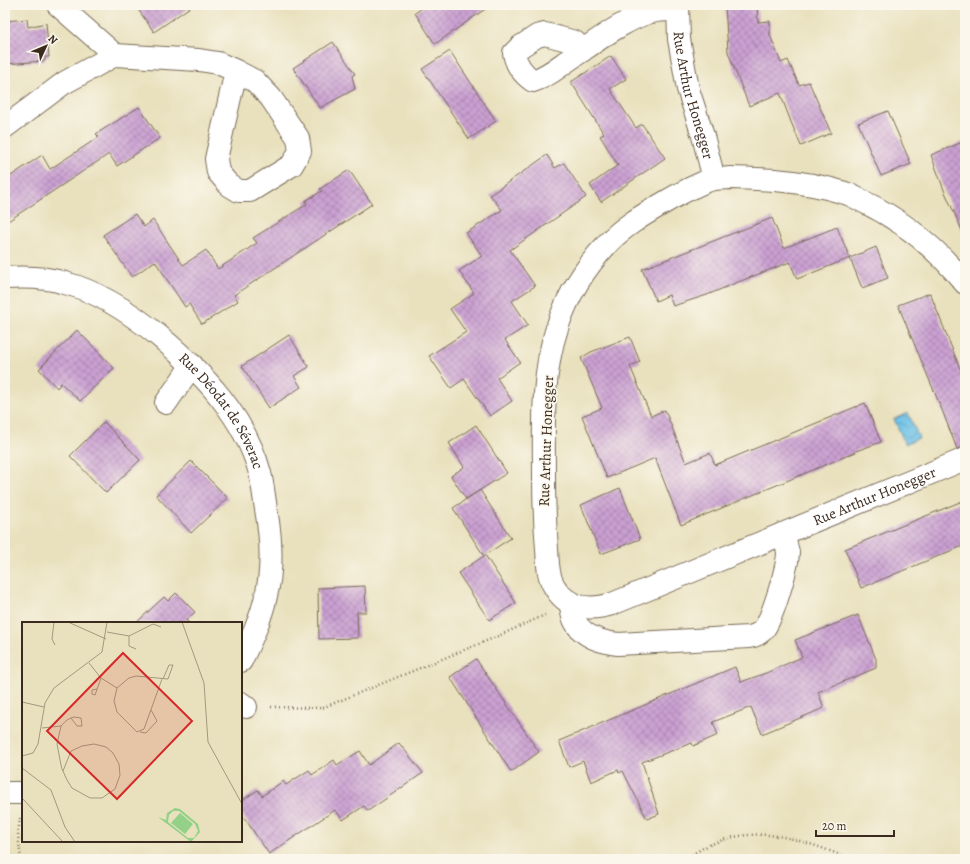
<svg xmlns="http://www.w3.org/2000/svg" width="970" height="864" font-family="Alegreya,serif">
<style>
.water{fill:url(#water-waves);stroke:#547683}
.building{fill:url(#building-cross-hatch)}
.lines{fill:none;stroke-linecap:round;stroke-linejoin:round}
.minor-casing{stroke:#786a56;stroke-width:24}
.path{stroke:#786a56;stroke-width:2.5;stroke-dasharray:1 3;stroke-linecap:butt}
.minor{stroke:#fff;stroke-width:22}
.labels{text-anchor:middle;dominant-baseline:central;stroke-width:3.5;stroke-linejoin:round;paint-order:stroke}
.street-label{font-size:15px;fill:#3b2a1e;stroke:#fbf7ec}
.inset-road{fill:none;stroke:#a3987e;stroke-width:1}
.view{fill:#d62828;fill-opacity:0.15;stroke:#d62828;stroke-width:2}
.inset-edge{fill:none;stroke:#3b2a1e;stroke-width:2}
</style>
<defs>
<pattern id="water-waves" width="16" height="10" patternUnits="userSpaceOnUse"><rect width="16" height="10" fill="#6cc1e8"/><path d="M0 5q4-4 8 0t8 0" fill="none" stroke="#5a9dbb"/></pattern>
<pattern id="building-cross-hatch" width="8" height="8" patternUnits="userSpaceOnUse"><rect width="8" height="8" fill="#caa0d2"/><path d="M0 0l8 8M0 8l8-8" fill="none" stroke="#a583aa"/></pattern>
</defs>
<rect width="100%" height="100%" fill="#fbf7ec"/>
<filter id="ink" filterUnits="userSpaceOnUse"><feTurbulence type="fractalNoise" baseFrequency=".025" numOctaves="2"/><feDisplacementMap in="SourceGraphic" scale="8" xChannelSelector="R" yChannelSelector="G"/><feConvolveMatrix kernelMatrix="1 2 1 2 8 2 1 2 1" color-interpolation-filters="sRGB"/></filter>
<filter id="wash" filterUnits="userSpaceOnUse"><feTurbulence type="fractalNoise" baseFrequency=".012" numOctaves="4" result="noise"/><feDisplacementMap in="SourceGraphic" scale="16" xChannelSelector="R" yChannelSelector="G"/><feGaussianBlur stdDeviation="0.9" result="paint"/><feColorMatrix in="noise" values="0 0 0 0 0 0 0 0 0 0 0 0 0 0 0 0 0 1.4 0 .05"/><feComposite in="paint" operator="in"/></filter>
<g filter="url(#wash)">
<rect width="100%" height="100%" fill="#e9e1be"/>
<polygon class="water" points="908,413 919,438 905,444 894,419"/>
<g id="blocks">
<g class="building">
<polygon points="135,5 193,5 154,32"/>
<polygon points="427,5 491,5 435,44 415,13"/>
<polygon points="725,5 757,5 758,22 770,21 770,35 781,63 788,60 799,85 809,82 831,133 801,146 791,122 780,93 749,106 728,52"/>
<polygon points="27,19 28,27 46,23 49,57 45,57 45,61 5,64 5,21"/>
<polygon points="333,42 355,74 352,76 355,89 320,108 293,68"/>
<polygon points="450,51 496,121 469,139 422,69"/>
<polygon points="611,56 626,79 610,89 636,128 642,124 665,158 601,202 590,185 618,165 600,136 604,134 571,82"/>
<polygon points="139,107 160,138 117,166 109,154 5,223 5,180 42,155 50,169 99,137 96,134"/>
<polygon points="888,111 911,164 881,176 858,123"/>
<polygon points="965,141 965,237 944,190 931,155"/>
<polygon points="547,155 555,168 564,163 586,197 510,250 535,286 512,301 528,325 505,340 520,362 497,378 512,401 490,416 464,379 451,388 429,356 466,332 450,309 474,293 459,271 482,256 466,233 502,210 490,195"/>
<polygon points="349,170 372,204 234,295 238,301 202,324 189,304 185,307 155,261 132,277 103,235 135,214 144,227 153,220 183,265 206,250 218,269 257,243 253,238 307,204 305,201 322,191 320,189"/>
<polygon points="772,218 784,248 837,227 850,258 876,247 888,278 862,288 850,258 797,279 790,262 738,282 707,295 673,306 669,295 656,301 642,269"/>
<polygon points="930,293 965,381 965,447 957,449 942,410 898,305"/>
<polygon points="77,330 114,368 80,401 61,383 57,388 39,369"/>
<polygon points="289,335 309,367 294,376 301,387 269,408 242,366"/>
<polygon points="630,337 640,362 630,366 651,416 665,410 686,463 710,453 715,465 865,403 881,442 856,451 856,452 681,525 655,458 607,478 582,416 602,408 581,358 591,352"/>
<polygon points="104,422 140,460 106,493 70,456"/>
<polygon points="476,425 507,473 466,499 451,476 464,467 449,443"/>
<polygon points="191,461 228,498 191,533 156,495"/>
<polygon points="620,488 640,539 601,554 581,505"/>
<polygon points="480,490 511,538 485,555 516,603 489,620 458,573 484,556 453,508"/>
<polygon points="965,500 965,545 861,588 845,549"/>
<polygon points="365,586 366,612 357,612 358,638 319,639 318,588"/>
<polygon points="176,593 195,612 186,620 189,623 136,623 164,597 168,601"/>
<polygon points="858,615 876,659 876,668 818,692 824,708 762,734 751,707 713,722 718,735 693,746 692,743 642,762 659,814 647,819 623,771 619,773 618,770 591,782 583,761 569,767 559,741 735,667 741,682 766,673 802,657 795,640"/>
<polygon points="476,659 539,752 511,772 450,677"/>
<polygon points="399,743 423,773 368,811 364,806 343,820 335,810 269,854 241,813 241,801 258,790 262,796 283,781 286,785 309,770 312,775 334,760 337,765 360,751 369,765"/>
</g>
</g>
</g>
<g filter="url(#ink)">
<use href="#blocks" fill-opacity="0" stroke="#786a56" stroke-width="1"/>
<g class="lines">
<defs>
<g id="minor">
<polyline points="58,5 115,55"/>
<path id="s1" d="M678 5 679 39 688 89 703 136 714 179"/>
<path d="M582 51 575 42 545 34 537 36 520 47 514 53C516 65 523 74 533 81 546 77 556 69 567 61 590 46 629 15 656 11 663 10 671 10 678 10"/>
<polyline points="5,127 64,83 115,55 199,60 218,63 236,71 255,81 271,98 298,138 300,151 292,165 250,191 239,191 229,185 218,172 216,159 236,71"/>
<path id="s2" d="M5 278C24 277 47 277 65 283 100 292 131 313 159 336 203 373 245 417 260 473 263 485 264 497 266 509 271 537 273 569 266 596 261 619 251 640 241 661"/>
<path id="s3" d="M965 283C937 249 904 221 864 202 858 199 852 195 845 193 823 186 799 182 775 180 760 179 745 178 729 178 724 179 718 178 713 179 697 184 681 193 667 201 647 213 625 225 609 242 586 266 567 297 557 328 541 376 544 428 544 478 544 502 545 525 547 549 548 561 547 575 554 586 567 609 589 611 612 604L965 459"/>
<polyline points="166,403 192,365"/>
<path d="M571 602C571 632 593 641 618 644L749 637C755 636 759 634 763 630 772 620 788 566 788 552 787 546 785 540 782 534"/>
<polyline points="241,703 246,707"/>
<polyline points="5,793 23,793"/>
</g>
</defs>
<use href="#minor" class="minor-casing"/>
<g class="path">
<polyline points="271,707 322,708 496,637 545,615"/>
<polyline points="20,818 18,835 21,859"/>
<path d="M685 859C693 854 702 848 712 844 762 823 804 841 851 859"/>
</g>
<use href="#minor" class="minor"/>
</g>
</g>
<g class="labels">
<g class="street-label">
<text stroke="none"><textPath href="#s1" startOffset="92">Rue Arthur Honegger</textPath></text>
<text stroke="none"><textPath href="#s2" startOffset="268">Rue Déodat de Séverac</textPath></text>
<text transform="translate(546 441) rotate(-88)">Rue Arthur Honegger</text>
<text stroke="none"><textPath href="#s3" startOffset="1119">Rue Arthur Honegger</textPath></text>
</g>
</g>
<g transform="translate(22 622)">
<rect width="220" height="220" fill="#e9e1be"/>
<path d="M153 186 158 187 176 202 178 210 169 220 136 195 144 198 145 191ZM151 189H157L173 202 176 209 172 216H166L146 200 147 193ZM158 191 171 202 163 212 149 201Z" fill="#92d187" fill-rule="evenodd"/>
<path class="inset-road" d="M32 0 30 17 33 23M46 0 84 17M160 0 182 61 186 120 220 182M85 10 107 14 131 2 139 5M107 14V24L114 27M67 41 79 56 95 66M140 57 122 107 115 110 95 90 92 79 95 66 107 56 114 54 146 57 151 43H147L141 57M75 67 70 68V72L73 73 79 56M0 80 22 85M20 106 39 104M118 110 124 111 135 99 129 88M0 134 11 131 16 122 23 81 32 66 80 30 85 0M0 146 29 168 43 205 53 220M41 149 49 129 60 124 72 122 84 125 91 131 97 142 98 153 93 167 80 176H68L50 166 45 158 40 147 39 143 35 122 39 104 45 98 49 96 52 95 59 96 60 104H55L49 96M0 176 41 220"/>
<path class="view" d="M101 31 170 99 95 177 25 109Z"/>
<rect width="220" height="220" class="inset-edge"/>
</g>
<rect width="970" height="864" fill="none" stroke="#fbf7ec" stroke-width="20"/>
<g transform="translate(46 46) rotate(46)" stroke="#fbf7ec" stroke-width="3" paint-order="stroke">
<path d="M0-3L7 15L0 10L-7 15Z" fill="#3b2a1e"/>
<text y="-6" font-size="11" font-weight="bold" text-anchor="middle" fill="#3b2a1e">N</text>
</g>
<path d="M816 830v6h78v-6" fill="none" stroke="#3b2a1e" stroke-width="2"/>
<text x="822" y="830" font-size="12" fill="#3b2a1e" stroke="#fbf7ec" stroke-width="3" paint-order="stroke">20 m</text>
</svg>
